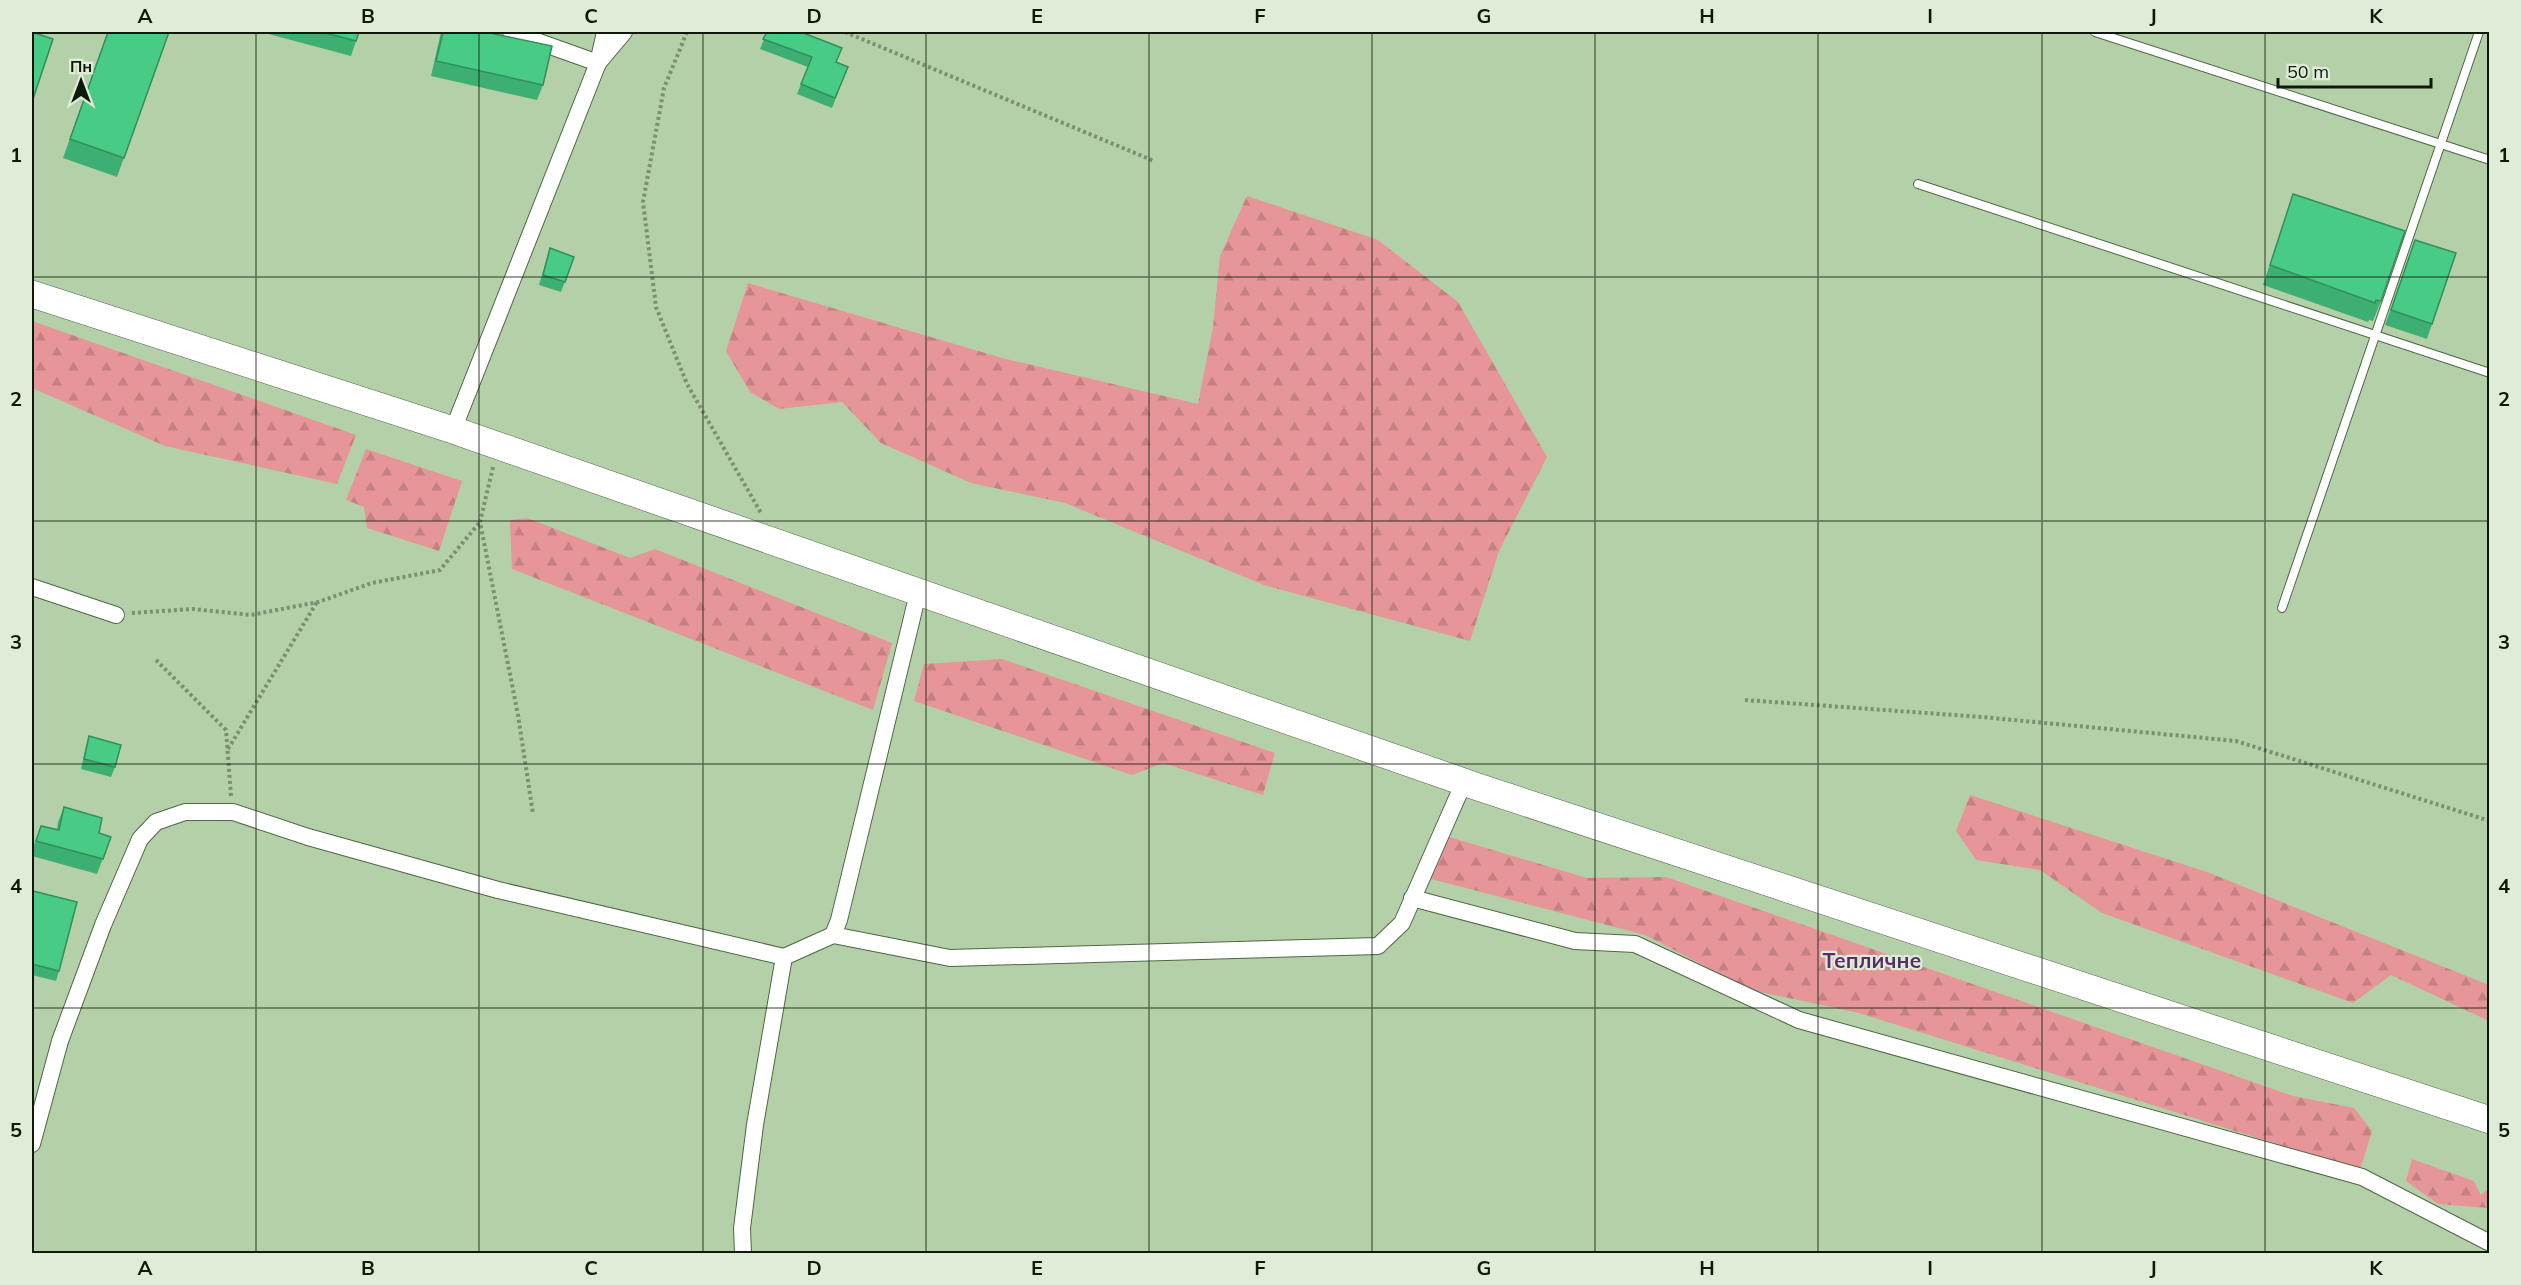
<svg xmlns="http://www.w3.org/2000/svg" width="2521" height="1285" font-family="Mulish,sans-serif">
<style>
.forest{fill:url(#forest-firs)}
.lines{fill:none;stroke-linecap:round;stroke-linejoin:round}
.lane-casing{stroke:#4f6744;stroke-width:10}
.street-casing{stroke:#4f6744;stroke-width:18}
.primary-casing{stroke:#4f6744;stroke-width:28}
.path{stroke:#7a9071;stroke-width:4;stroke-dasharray:3 3;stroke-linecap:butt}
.lane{stroke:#fff;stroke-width:8}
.street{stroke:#fff;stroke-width:16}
.primary{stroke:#fff;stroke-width:27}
.wall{fill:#3eaf72}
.building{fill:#48cb85;stroke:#328e5d;stroke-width:1.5}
.grid{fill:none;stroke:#0f190a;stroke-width:1.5;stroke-opacity:0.55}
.labels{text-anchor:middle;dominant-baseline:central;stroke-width:4.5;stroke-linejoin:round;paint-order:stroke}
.quarter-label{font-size:21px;font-weight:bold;fill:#572f66;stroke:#deecd8}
.neatline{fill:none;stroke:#0f190a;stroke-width:2}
.grid-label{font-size:20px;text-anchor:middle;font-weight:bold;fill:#0f190a}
</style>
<defs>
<pattern id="forest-firs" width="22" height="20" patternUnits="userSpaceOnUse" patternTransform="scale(1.5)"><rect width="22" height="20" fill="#e69599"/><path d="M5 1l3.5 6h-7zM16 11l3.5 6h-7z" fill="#c48082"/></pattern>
</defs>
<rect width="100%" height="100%" fill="#b4d0a9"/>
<g class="forest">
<polygon points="1247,196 1378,240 1458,302 1547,457 1499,551 1470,641 1264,585 1065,503 971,483 881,443 842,402 779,409 750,392 726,351 748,283 1002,358 1198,404 1213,327 1220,256"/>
<polygon points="32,321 356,435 337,484 165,446 32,388"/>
<polygon points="366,449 462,481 439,551 367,528 364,507 346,500"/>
<polygon points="527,518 630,558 655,549 892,643 873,710 512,569 510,520"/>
<polygon points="1002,659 1275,753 1263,795 1163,763 1132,775 914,701 924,664"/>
<polygon points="1970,795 2207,872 2489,985 2489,1021 2391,975 2353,1003 2102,913 2040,870 1976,860 1956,831"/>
<polygon points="1449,837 1587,878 1666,877 2293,1096 2354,1108 2372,1131 2360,1170 1859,1013 1751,990 1645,935 1431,879"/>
<polygon points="2412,1159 2474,1181 2481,1195 2489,1188 2489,1208 2438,1204 2406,1181"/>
</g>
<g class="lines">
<defs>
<g id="lane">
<polyline points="2095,32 2490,160"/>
<polyline points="1918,184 2490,373"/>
<polyline points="2282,608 2479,32"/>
</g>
<g id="street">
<polyline points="511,32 598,63 624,32"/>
<polyline points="453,430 598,63 605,32"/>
<polyline points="32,587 116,615"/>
<polyline points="1412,898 1575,941 1635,944 1799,1020 2362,1177 2488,1242"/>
<polyline points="833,935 950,958 1378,946 1402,923 1464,782"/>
<polyline points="32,1144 60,1041 103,925 140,839 156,822 185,812 233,812 308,837 498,890 784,957"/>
<polyline points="743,1254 742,1228 755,1125 784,957 833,935 839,920 918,593"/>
</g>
<polyline id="primary" points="32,294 453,430 1481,788 2490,1120"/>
</defs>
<use href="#lane" class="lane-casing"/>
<use href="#street" class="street-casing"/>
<use href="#primary" class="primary-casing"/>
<g class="path">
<polyline points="687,32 664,88 643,202 656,307 687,384 761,513"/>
<polyline points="845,32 1154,161"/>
<polyline points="493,467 480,522 518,715 533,814"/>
<polyline points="132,613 193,609 251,615 318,602 372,583 440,570 480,522"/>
<polyline points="156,660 226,730 231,796"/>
<polyline points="1745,700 1982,717 2236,741 2490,821"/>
<polyline points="228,749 317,602"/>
</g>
<use href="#lane" class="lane"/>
<use href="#street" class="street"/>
<use href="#primary" class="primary"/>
</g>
<g class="wall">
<polygon points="108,32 169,32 117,177 63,158"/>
<polygon points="261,32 359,32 351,56"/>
<polygon points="441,32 485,32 543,85 537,100 431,76"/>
<polygon points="767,32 848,67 832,108 797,94 808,67 760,49"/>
<polygon points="2293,194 2381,301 2373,321 2369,320 2368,322 2263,285"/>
<polygon points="2415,240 2456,253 2427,339 2385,325"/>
<polygon points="550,248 574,257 561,292 539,285"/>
<polygon points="89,736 115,767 111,777 81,769 86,746"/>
<polygon points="64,807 99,833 111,837 97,874 32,856 35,841 41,826 57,830 58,822"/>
<polygon points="33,891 59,971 56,981 32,975 32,894"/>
</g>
<g class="building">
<polygon points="32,32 53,39 32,102"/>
<polygon points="108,32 169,32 124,158 70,139"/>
<polygon points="322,32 359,32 356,41"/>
<polygon points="443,32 485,32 552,46 543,85 436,61"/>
<polygon points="767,32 801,32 842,48 836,62 848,67 835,98 801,84 812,57 763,39"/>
<polygon points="2293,194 2405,231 2381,301 2376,300 2375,303 2270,265"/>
<polygon points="2415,240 2456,253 2432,324 2391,310"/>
<polygon points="550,248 574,257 565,282 543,275"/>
<polygon points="89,736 121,745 115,767 84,759"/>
<polygon points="64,807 102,818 99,833 111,837 103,859 36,841 41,826 59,830"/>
<polygon points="33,891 77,902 59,971 32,964 32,898"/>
</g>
<path class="grid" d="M256 32V1254M479 32V1254M703 32V1254M926 32V1254M1149 32V1254M1372 32V1254M1595 32V1254M1818 32V1254M2042 32V1254M2265 32V1254M32 277H2490M32 521H2490M32 764H2490M32 1008H2490"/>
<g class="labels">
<g class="quarter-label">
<text x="1872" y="960">Тепличне</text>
</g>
</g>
<rect width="2521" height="1285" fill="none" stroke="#deecd8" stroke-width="66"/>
<g transform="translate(81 81)" stroke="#deecd8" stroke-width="4.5" paint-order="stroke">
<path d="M0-4.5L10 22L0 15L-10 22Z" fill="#0f190a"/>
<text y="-9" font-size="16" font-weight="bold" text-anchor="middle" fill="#0f190a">Пн</text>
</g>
<path d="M2278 78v9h153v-9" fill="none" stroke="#0f190a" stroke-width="3"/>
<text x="2287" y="78" font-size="18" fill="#0f190a" stroke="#deecd8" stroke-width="4.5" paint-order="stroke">50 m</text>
<rect x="33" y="33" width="2455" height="1219" class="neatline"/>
<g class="grid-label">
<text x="145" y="23">A</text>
<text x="368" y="23">B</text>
<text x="591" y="23">C</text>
<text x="814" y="23">D</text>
<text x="1037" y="23">E</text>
<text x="1260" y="23">F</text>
<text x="1484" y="23">G</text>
<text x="1707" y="23">H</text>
<text x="1930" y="23">I</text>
<text x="2153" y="23">J</text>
<text x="2376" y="23">K</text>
<text x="16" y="162">1</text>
<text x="2504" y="162">1</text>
<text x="16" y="406">2</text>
<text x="2504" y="406">2</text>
<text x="16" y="649">3</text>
<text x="2504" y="649">3</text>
<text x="16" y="893">4</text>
<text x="2504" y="893">4</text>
<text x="16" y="1137">5</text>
<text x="2504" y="1137">5</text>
<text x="145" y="1275">A</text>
<text x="368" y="1275">B</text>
<text x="591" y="1275">C</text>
<text x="814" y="1275">D</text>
<text x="1037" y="1275">E</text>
<text x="1260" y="1275">F</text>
<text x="1484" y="1275">G</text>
<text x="1707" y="1275">H</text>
<text x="1930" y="1275">I</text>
<text x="2153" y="1275">J</text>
<text x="2376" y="1275">K</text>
</g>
</svg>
